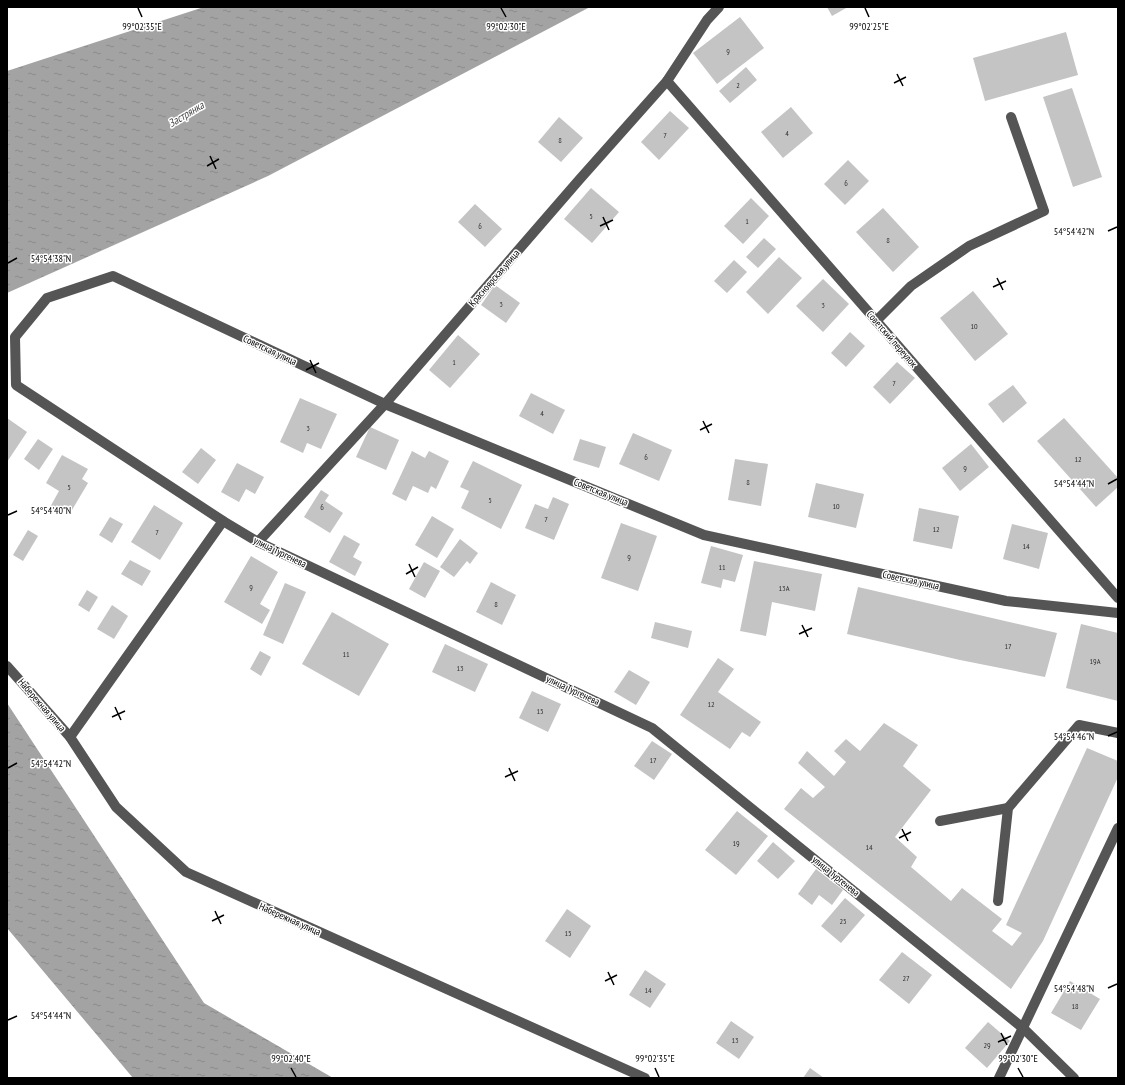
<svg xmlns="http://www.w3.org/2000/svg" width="1125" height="1085" font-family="'PT Sans Narrow',sans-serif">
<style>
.water{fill:url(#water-ripples)}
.building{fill:#c4c4c4}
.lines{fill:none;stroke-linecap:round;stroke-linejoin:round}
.minor{stroke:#555;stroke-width:10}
.ticks{fill:none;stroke:#000;stroke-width:1.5}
.labels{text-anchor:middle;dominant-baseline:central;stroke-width:3;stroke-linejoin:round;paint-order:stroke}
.number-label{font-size:8px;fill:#313131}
.street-label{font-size:10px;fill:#000;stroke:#fff}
.water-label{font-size:11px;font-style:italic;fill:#444;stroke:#fff}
.ticks-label{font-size:10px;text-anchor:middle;fill:#000;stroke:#fff;stroke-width:3;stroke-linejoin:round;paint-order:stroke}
</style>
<defs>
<pattern id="water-ripples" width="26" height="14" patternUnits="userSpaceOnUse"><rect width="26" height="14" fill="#a3a3a3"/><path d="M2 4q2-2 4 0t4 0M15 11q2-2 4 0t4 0" fill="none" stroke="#8b8b8b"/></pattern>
</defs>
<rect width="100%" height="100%" fill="#fff"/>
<g class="water">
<polygon points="204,7 590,7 268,176 7,293 7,71"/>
<polygon points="7,703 204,1003 333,1078 133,1078 7,928"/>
</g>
<g class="building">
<polygon points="827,7 848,7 832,16"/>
<polygon points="740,17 764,48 717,84 693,53"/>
<polygon points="1066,32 1078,75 985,101 973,58"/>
<polygon points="746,67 757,80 730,103 719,91"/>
<polygon points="1072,88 1102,177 1073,187 1043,97"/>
<polygon points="791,107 813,133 783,158 761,132"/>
<polygon points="670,111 689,128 659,160 641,142"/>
<polygon points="559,117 583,138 561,162 538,142"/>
<polygon points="848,160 869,181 845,205 824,184"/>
<polygon points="591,188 619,212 592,243 564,219"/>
<polygon points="751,198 769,216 743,244 724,226"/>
<polygon points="475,204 502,229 485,247 458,222"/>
<polygon points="883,208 919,247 893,272 856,232"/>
<polygon points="764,238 776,249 758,268 746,257"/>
<polygon points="779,257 802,278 768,314 746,292"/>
<polygon points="734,260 747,272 727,293 714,281"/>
<polygon points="823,279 849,304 823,332 796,306"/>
<polygon points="495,285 520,303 506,323 481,305"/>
<polygon points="973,291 1008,334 975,361 940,318"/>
<polygon points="850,332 865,346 846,367 831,353"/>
<polygon points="458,335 480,354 450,388 429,370"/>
<polygon points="897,362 915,378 890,404 873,387"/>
<polygon points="1013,385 1027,403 1003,423 988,404"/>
<polygon points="531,393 565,410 553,434 519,416"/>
<polygon points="300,398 337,414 321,449 307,443 303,453 280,442"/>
<polygon points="7,418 27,432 7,462"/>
<polygon points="1064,418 1118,478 1118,487 1096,507 1037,441"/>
<polygon points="370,427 399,440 386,470 356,457"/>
<polygon points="633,433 672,450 659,481 619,464"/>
<polygon points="38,439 53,449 39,470 24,459"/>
<polygon points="580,439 606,447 599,468 573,460"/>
<polygon points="971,444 989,467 960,491 942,468"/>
<polygon points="201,448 216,460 198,484 182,472"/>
<polygon points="412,451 425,458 429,451 449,461 436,489 431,486 428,493 413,486 406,501 392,494"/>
<polygon points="62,455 88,469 82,479 88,483 72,510 65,506 60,515 49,509 59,491 46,483"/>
<polygon points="735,459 768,464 761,506 728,500"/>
<polygon points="473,461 522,485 501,529 461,508 469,491 460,487"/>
<polygon points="237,463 264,477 255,494 246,489 239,502 221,492"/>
<polygon points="816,483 864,494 856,528 808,517"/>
<polygon points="321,490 329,495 325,501 343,513 330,533 304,517"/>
<polygon points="553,497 569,504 554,540 525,528 535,504 548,509"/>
<polygon points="154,505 183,523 160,560 131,542"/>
<polygon points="919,508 959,516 952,549 913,541"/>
<polygon points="432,516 454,529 437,558 415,545"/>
<polygon points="110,517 123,524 112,543 99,535"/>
<polygon points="621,523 657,536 638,591 601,578"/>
<polygon points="1012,524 1048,533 1039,569 1003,559"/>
<polygon points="28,530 38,536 23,561 13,555"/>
<polygon points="344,535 360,544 353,557 362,562 355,576 329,562"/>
<polygon points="460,539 478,553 470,564 467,561 454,577 440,567"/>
<polygon points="711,546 743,555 735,582 723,579 721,588 701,583"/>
<polygon points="251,556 278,572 260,604 270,610 262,624 224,602"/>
<polygon points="130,560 151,571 142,586 121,574"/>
<polygon points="754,561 822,574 815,611 772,602 766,636 740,631"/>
<polygon points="424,562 440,571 425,598 409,589"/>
<polygon points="491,582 516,595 502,625 476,612"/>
<polygon points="285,583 306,592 283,644 263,635"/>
<polygon points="858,587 1057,633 1045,677 960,660 847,634"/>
<polygon points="87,590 98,597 89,612 78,605"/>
<polygon points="112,605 128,616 114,639 97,629"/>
<polygon points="332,612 389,644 359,696 302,664"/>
<polygon points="655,622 692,631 688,648 651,638"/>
<polygon points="1081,624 1118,633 1118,701 1066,688"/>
<polygon points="445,644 488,664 475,692 432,672"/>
<polygon points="260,651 271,657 261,676 250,669"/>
<polygon points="718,658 734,669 718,692 761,722 750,737 742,732 730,749 680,715"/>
<polygon points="629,670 650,682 636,705 614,692"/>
<polygon points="532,691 561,704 548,732 519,718"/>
<polygon points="884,723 918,745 903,766 931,790 895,837 917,857 911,867 951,901 962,888 1002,919 992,931 1012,946 1022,933 1006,925 1087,748 1118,761 1118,777 1043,941 1011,989 784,809 801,788 813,798 825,787 798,763 807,751 834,776 846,762 834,751 846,739 860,751"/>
<polygon points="652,741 672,754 654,780 634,766"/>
<polygon points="737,811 768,836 736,875 705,850"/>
<polygon points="773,842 795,861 778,879 757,861"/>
<polygon points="816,869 843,890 832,905 819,895 812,905 798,894"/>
<polygon points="845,898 865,915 841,943 821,926"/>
<polygon points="567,909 591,926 570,958 545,941"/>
<polygon points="902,952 932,975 909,1004 879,980"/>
<polygon points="645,970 666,984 650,1008 629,995"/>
<polygon points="1070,981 1100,999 1081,1030 1051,1013"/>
<polygon points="731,1021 754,1037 739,1059 716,1043"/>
<polygon points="988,1022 1010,1041 987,1068 965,1048"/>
<polygon points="810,1068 824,1078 803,1078"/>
</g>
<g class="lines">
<g class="minor">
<polyline points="667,81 1118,598"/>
<polyline points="876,321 911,286 969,246 1044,211 1011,117"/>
<polyline points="258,542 385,404 579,180 667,81 707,20 719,7"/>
<polyline points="7,666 70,737 116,807 186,872 645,1078"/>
<polyline points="70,737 223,521"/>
<polyline points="940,821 1008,808"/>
<polyline points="998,901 1008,808 1079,725 1118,733"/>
<polyline points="999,1078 1118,828"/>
<polyline points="1074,1078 1023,1028 652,728 258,542 223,521 16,385 15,337 47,298 113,276 385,404 704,535 1006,601 1118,613"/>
</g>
</g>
<path class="ticks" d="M138 8 142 17M501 8 506 17M865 8 869 17M897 74 903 86M894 83 906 77M210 156 216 169M207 166 219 159M603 217 609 230M600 226 613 220M1108 231 1117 227M8 263 17 258M997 278 1003 290M993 287 1006 281M310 360 316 373M306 370 319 363M703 421 709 433M700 430 712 424M1108 484 1117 479M8 515 17 511M409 564 415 577M406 574 418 567M802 625 808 637M799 634 812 628M115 707 121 720M112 717 125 711M1108 736 1117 732M8 768 17 763M509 768 515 781M505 777 518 771M902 829 908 841M899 838 911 832M215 911 221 924M212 921 224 915M608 972 614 985M605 981 617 975M1108 988 1117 984M8 1020 17 1016M1001 1033 1007 1045M998 1042 1011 1036M291 1068 296 1077M655 1068 659 1077M1018 1068 1023 1077"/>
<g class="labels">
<g class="number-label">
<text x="728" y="51">9</text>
<text x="738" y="85">2</text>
<text x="787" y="133">4</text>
<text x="665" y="135">7</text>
<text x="560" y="140">8</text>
<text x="846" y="183">6</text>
<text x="591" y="216">5</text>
<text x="747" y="221">1</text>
<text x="480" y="226">6</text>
<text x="888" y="240">8</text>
<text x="501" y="304">3</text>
<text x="823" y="305">3</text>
<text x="974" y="326">10</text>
<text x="454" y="362">1</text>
<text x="894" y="383">7</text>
<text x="542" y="413">4</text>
<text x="308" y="428">3</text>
<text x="646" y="457">6</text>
<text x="1078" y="459">12</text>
<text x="965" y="468">9</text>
<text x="748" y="482">8</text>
<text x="69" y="487">5</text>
<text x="490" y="500">5</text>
<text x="836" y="506">10</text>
<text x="322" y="507">6</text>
<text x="546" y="519">7</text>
<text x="936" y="529">12</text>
<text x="157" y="532">7</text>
<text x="1026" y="546">14</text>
<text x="629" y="557">9</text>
<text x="722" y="567">11</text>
<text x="251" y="587">9</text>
<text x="784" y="588">13А</text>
<text x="496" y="604">8</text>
<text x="1008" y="646">17</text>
<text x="346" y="654">11</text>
<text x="1095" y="661">19А</text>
<text x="460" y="668">13</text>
<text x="711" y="704">12</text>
<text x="540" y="711">15</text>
<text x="653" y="760">17</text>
<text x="736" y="843">19</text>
<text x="869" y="847">14</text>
<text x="843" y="921">25</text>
<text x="568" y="933">15</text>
<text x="906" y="978">27</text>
<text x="648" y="990">14</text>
<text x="1075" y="1006">18</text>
<text x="735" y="1040">13</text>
<text x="987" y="1045">29</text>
</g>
<g class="street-label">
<text transform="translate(494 278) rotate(-49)">Красноярская улица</text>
<text transform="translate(892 339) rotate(49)">Советский переулок</text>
<text transform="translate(270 350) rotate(25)">Советская улица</text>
<text transform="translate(601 492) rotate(22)">Советская улица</text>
<text transform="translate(280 552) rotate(26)">улица Тургенева</text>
<text transform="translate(911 580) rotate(12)">Советская улица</text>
<text transform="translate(573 690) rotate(25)">улица Тургенева</text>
<text transform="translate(42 705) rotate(49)">Набережная улица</text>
<text transform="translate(836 876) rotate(39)">улица Тургенева</text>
<text transform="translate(290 919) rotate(24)">Набережная улица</text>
</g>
<g class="water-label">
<text transform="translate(186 114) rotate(-31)">Застрянка</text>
</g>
</g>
<g class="ticks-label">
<text x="142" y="30">99°02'35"E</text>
<text x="506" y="30">99°02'30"E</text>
<text x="869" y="30">99°02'25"E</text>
<text x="1074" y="235">54°54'42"N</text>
<text x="51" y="262">54°54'38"N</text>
<text x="1074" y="487">54°54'44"N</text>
<text x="51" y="514">54°54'40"N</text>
<text x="1074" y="740">54°54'46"N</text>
<text x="51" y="767">54°54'42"N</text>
<text x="1074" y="992">54°54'48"N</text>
<text x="51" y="1019">54°54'44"N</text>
<text x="291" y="1062">99°02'40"E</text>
<text x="655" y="1062">99°02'35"E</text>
<text x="1018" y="1062">99°02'30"E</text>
</g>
<rect width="1125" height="1085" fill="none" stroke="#000000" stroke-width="16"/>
</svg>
